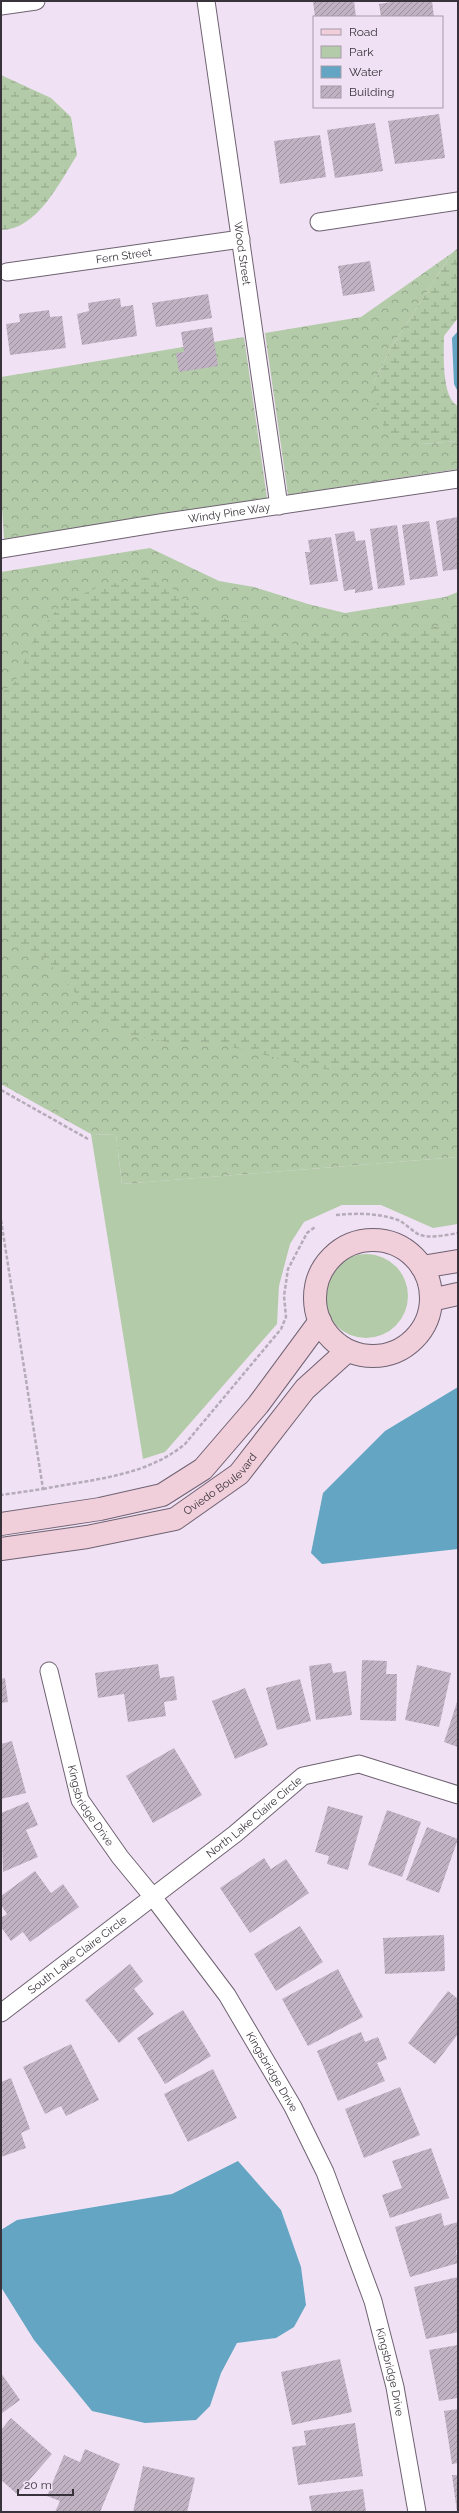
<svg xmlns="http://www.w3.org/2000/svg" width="459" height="2513" font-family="Raleway,sans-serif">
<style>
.green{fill:#b3cba8}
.forest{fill:url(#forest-crowns)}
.wetland{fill:url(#wetland-marsh)}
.water{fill:#63a5c2}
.building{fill:url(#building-hatch)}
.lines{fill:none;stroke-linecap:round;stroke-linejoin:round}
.street-casing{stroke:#6f6272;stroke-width:19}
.secondary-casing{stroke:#6f6272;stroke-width:24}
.path{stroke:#b6abb9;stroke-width:2.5;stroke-dasharray:4 2;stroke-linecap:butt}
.street{stroke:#fff;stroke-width:17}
.secondary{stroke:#f0ceda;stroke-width:22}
.labels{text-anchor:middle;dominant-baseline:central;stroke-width:4;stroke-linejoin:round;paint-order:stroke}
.street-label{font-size:11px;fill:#38333a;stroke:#f0e2f4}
</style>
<defs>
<pattern id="forest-crowns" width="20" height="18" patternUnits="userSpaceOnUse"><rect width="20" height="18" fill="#b3cba8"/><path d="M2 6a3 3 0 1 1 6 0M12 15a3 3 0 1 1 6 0" fill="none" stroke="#93a58a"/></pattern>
<pattern id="wetland-marsh" width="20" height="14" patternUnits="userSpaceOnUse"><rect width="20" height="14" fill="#b3cba8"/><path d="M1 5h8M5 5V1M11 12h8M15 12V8" fill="none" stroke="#93a58a"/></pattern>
<pattern id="building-hatch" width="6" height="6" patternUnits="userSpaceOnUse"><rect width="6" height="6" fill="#c0b2c3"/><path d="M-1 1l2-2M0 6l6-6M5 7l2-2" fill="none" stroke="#9d919f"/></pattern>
</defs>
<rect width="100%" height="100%" fill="#f0e2f4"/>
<g class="green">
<polygon points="91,1134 116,1135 122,1184 458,1157 458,1224 433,1228 381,1205 342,1205 304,1222 290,1244 279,1286 277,1324 165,1452 143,1459"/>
<circle cx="366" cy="1296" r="42"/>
</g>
<g class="forest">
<polygon points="452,253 392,346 373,384 422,444 458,441 458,469 288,495 265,333 361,317"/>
<polygon points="244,337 267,498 4,539 1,491 1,377"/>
<polygon points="150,548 219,581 254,587 308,604 345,613 445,597 458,592 458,1157 122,1184 116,1135 91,1134 1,1084 1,572"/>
</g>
<g class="wetland">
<path d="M1 75 51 98 71 117 77 155C60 182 37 230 1 230Z"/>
<path d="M458 248V318L444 336C444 353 441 397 458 406V441L422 444 389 437 378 415 373 384 392 346 452 253Z"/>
<polygon points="152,576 169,585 195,612 234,621 257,622 275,637 298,646 322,632 362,642 438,626 458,617 458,1074 338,1072 218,1044 167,1042 122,1033 86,1005 46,960 1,936 1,693 15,682 36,635 62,604 100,586"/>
</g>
<g class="water">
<polygon points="458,331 458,392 454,384 452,338"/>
<polygon points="458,1387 458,1549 322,1564 311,1553 323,1493 385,1431"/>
<polygon points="238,2161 281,2210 301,2267 306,2305 294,2327 276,2338 237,2343 221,2373 210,2406 196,2420 145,2423 92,2411 34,2340 1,2287 1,2230 17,2220 172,2194"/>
</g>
<g class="building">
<polygon points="313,1 354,1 356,17 315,17"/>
<polygon points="397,1 432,1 434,17 381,17 379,4"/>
<polygon points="439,114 445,158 395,164 388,121"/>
<polygon points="375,123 383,171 335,178 327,130"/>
<polygon points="320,135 326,177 280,184 274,141"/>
<polygon points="370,261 375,291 343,296 338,266"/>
<polygon points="208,294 212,318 156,327 152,303"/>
<polygon points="120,298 121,307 133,305 137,336 82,345 77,314 89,311 88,303"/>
<polygon points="49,310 50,317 62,316 66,348 10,355 6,324 20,322 19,314"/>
<polygon points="212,327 218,366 179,372 176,353 184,352 181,332"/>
<polygon points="458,517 458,569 443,571 436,521"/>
<polygon points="429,521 438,576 410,580 402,525"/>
<polygon points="397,525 405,585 378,589 370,529"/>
<polygon points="354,531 356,541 365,540 373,590 355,593 355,589 344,591 335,534"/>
<polygon points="331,537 338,581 310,585 305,552 310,552 308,540"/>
<polygon points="362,1660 387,1661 386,1674 397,1674 396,1721 360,1720"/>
<polygon points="331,1663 333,1673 346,1671 352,1715 316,1720 309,1666"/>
<polygon points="158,1664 160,1678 174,1676 177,1700 164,1702 166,1716 128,1722 124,1694 98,1698 95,1673"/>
<polygon points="417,1665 451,1673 439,1727 405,1720"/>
<polygon points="5,1678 8,1702 1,1703 1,1679"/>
<polygon points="300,1679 311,1721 277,1730 266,1688"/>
<polygon points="245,1688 268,1745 235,1759 212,1701"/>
<polygon points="458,1699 458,1747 444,1742"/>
<polygon points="12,1741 26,1793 1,1799 1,1744"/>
<polygon points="174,1748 202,1795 153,1823 126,1776"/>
<polygon points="28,1802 38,1825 26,1830 38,1857 3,1872 1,1813"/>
<polygon points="328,1806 363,1816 348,1870 327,1864 329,1856 315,1852"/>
<polygon points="387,1810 421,1822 402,1877 368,1865"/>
<polygon points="427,1827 458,1839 439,1893 406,1880"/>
<polygon points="264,1858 271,1869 286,1859 309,1893 250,1933 220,1888"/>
<polygon points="35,1871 51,1893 63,1884 79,1907 30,1942 23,1932 11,1941 1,1927 1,1918 7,1914 1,1905 1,1896"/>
<polygon points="300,1926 323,1962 276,1991 254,1954"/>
<polygon points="444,1935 445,1971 385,1974 383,1938"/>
<polygon points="130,1964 143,1981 134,1989 154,2014 119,2043 85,2000"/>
<polygon points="338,1969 363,2017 308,2046 282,1999"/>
<polygon points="448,1991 458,1999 458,2034 435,2064 408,2043"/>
<polygon points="183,2010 211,2056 165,2084 137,2038"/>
<polygon points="361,2032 365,2042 378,2037 387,2059 377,2063 385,2081 338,2101 317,2051"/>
<polygon points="71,2044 99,2100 66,2116 61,2106 45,2114 23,2067"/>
<polygon points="213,2069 237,2118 188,2142 164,2094"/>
<polygon points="11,2078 30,2129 21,2133 26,2148 1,2157 1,2082"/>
<polygon points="400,2087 420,2135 364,2158 345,2109"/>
<polygon points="431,2148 449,2198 390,2218 382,2195 402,2188 392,2161"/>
<polygon points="441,2213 444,2226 458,2222 458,2249 456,2250 458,2263 410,2277 395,2227"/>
<polygon points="458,2277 458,2332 426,2339 414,2287"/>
<polygon points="458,2345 458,2398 439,2401 429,2350"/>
<polygon points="340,2359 352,2412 292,2425 281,2372"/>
<polygon points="1,2373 20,2400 1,2414"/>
<polygon points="458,2409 458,2463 452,2464 444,2411"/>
<polygon points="11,2418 52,2454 17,2494 1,2480 1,2430"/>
<polygon points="355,2423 363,2476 298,2485 292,2447 306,2445 304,2431"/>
<polygon points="85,2449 120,2464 100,2512 55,2512 60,2501 47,2496 64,2455 80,2462"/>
<polygon points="143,2466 195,2478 187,2512 133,2512"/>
<polygon points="452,2475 458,2475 458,2512 457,2512"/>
<polygon points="363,2489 366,2512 312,2512 309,2496"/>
</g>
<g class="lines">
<defs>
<g id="street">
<path id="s1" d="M206 1 279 506"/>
<polyline points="1,6 36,1"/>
<polyline points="319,222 458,201"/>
<path id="s2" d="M7 272 241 239"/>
<path id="s3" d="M1 549 160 523 458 479"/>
<path id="s4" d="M49 1671 80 1800 120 1857 153 1897 227 1995 293 2107 325 2172 373 2301 395 2387 417 2512"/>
<path id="s5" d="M1 2013 235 1834 303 1776 359 1764 458 1795"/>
</g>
<g id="secondary">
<circle cx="373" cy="1298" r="58"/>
<polyline points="422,1267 458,1261"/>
<polyline points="431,1300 458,1294"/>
<polyline points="1,1524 100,1509 162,1495 203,1469 258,1405 320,1321"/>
<path id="s6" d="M1 1549 87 1537 175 1519 239 1474 305 1389 347 1351"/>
</g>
</defs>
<use href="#street" class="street-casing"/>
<use href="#secondary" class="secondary-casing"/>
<g class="path">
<polyline points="1,1090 88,1139"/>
<path d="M336 1215C356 1213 379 1213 398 1220 405 1223 411 1230 418 1234 429 1239 447 1235 458 1233"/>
<polyline points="1,1220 43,1489 1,1495"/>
<path d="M43 1489C92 1479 145 1477 185 1444L281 1329 286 1317 284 1296 288 1269 307 1233 315 1227"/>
</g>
<use href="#street" class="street"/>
<use href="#secondary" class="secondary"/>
</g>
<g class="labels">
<g class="street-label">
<text stroke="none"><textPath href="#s1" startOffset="255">Wood Street</textPath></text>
<text stroke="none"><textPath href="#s2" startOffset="118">Fern Street</textPath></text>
<text stroke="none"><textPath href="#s3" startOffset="231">Windy Pine Way</textPath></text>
<text stroke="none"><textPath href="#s6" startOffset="234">Oviedo Boulevard</textPath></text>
<text stroke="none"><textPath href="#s4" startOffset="142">Kingsbridge Drive</textPath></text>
<text stroke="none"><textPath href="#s5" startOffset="320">North Lake Claire Circle</textPath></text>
<text stroke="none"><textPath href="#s5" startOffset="96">South Lake Claire Circle</textPath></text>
<text stroke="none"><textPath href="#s4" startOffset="466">Kingsbridge Drive</textPath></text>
<text stroke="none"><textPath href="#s4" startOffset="790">Kingsbridge Drive</textPath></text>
</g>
</g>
<rect width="459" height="2513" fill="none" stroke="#38333a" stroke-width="4"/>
<rect x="313" y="16" width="130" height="92" fill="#f0e2f4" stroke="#a69caa"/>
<rect x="321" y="29" width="20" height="6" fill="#f0ceda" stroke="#a69caa"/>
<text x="349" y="36" font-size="12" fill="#38333a">Road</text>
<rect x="321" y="46" width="20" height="12" fill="#b3cba8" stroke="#a69caa"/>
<text x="349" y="56" font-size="12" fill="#38333a">Park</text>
<rect x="321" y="66" width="20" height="12" fill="#63a5c2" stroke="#a69caa"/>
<text x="349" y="76" font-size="12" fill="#38333a">Water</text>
<rect x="321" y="86" width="20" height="12" fill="url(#building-hatch)" stroke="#a69caa"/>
<text x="349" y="96" font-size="12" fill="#38333a">Building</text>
<path d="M18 2489v6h55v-6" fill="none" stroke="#38333a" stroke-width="2"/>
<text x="24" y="2489" font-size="12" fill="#38333a" stroke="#f0e2f4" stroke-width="3" paint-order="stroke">20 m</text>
</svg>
